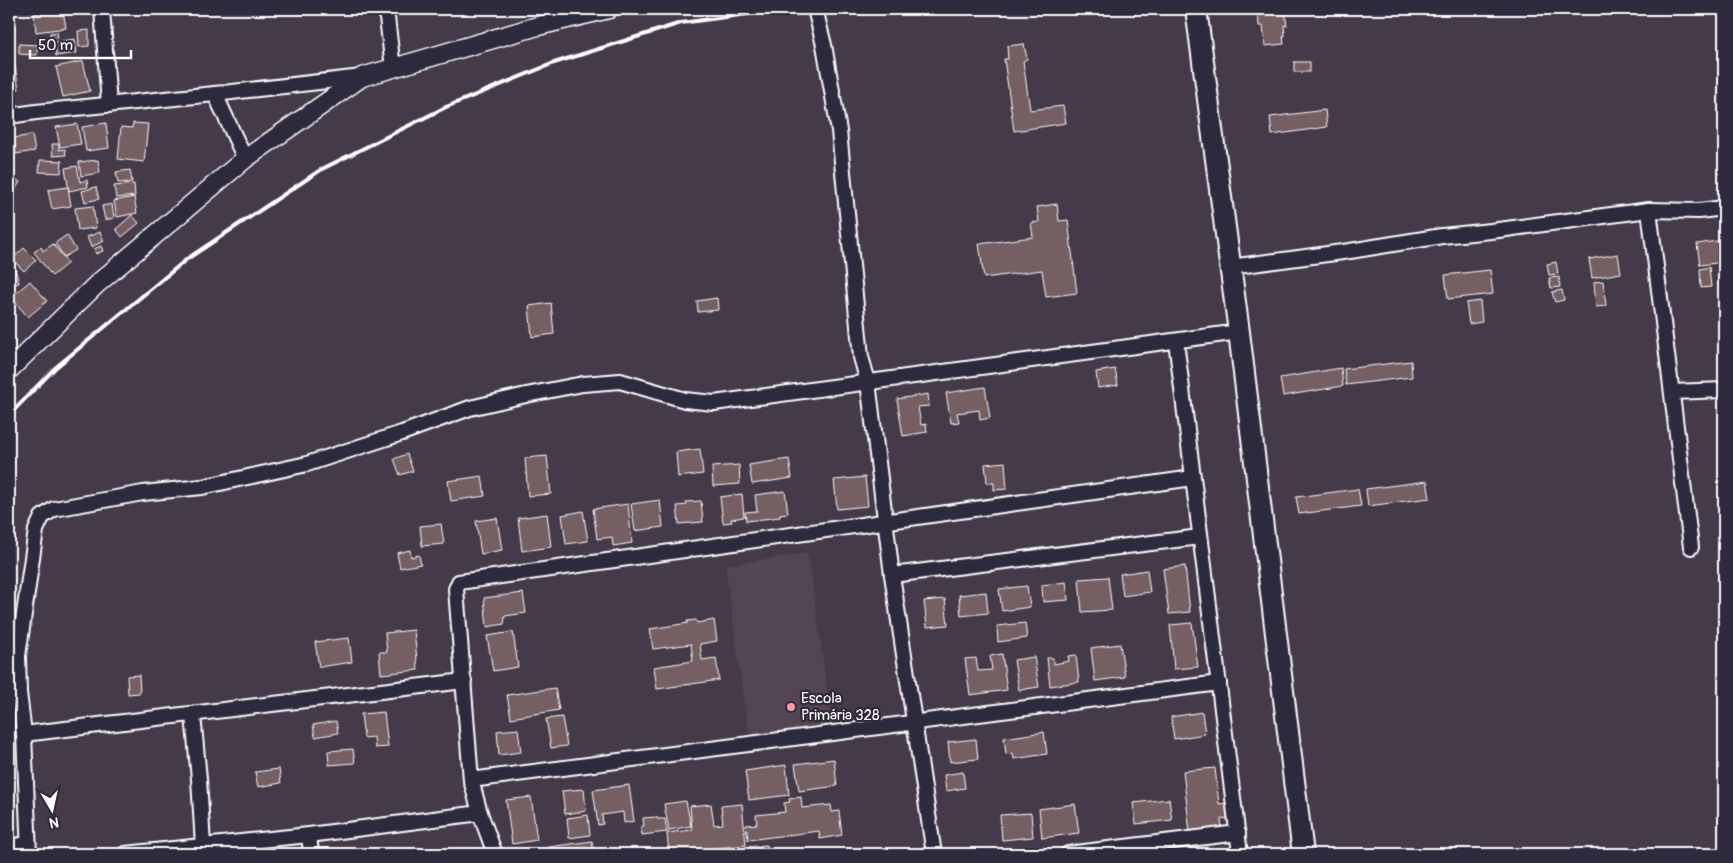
<svg xmlns="http://www.w3.org/2000/svg" width="1733" height="863" font-family="Pangolin,sans-serif">
<style>
.built{fill:#534551}
.building{fill:#755e64;stroke:#fff}
.lines{fill:none;stroke-linecap:round;stroke-linejoin:round}
.minor-casing{stroke:#fff;stroke-width:18}
.tertiary-casing{stroke:#fff;stroke-width:21}
.secondary-casing{stroke:#fff;stroke-width:24}
.minor{stroke:#2f2a3d;stroke-width:14}
.tertiary{stroke:#2f2a3d;stroke-width:18}
.secondary{stroke:#2f2a3d;stroke-width:20}
.rail{stroke:#fff;stroke-width:4}
.poi-dot{fill:#ff9aa2;stroke:#2f2a3d;stroke-width:2}
.labels{text-anchor:middle;dominant-baseline:central;stroke-width:4.5;stroke-linejoin:round;paint-order:stroke}
.poi-label{font-size:15px;fill:#fff;stroke:#2f2a3d;text-anchor:start}
</style>
<rect width="100%" height="100%" fill="#443a49"/>
<filter id="ink" filterUnits="userSpaceOnUse"><feTurbulence type="fractalNoise" baseFrequency=".02" numOctaves="2"/><feDisplacementMap in="SourceGraphic" scale="10" xChannelSelector="R" yChannelSelector="G"/><feConvolveMatrix kernelMatrix="1 2 1 2 8 2 1 2 1" color-interpolation-filters="sRGB"/></filter>
<g filter="url(#ink)">
<polygon class="built" points="808,553 832,724 749,736 725,565"/>
<g class="building">
<polygon points="33,9 59,9 59,10 34,12"/>
<polygon points="63,10 66,28 36,32 34,14"/>
<polygon points="1285,11 1287,26 1284,25 1285,36 1283,36 1284,44 1265,46 1263,26 1259,26 1258,14"/>
<polygon points="89,30 89,46 79,47 78,31"/>
<polygon points="57,32 58,38 50,39 50,33"/>
<polygon points="75,39 77,53 56,56 54,42"/>
<polygon points="19,44 38,45 37,55 19,54"/>
<polygon points="1024,44 1027,59 1023,61 1030,110 1063,106 1066,123 1014,131 1004,59 1008,59 1007,46"/>
<polygon points="9,61 14,61 19,89 9,91"/>
<polygon points="83,61 90,91 63,97 56,67"/>
<rect x="1294" y="62" width="16" height="10"/>
<polygon points="1325,110 1327,127 1272,135 1270,117"/>
<polygon points="106,123 109,148 86,151 82,127"/>
<polygon points="133,123 148,124 144,162 118,159 121,127 132,128"/>
<polygon points="77,124 81,144 60,147 56,127"/>
<polygon points="32,135 35,151 16,154 14,138"/>
<polygon points="52,144 59,144 59,150 65,149 66,155 53,156"/>
<polygon points="40,160 62,161 61,173 39,172"/>
<polygon points="98,160 100,173 81,176 79,162"/>
<polygon points="77,166 80,182 87,180 88,187 69,191 65,168"/>
<polygon points="130,170 132,182 118,183 116,172"/>
<polygon points="9,175 20,182 9,200"/>
<polygon points="134,184 135,196 116,198 114,186"/>
<polygon points="68,187 71,206 52,209 48,190"/>
<polygon points="96,187 99,199 85,202 82,191"/>
<polygon points="134,197 137,213 117,217 114,201"/>
<polygon points="112,204 114,218 105,220 102,206"/>
<polygon points="1057,204 1059,221 1068,220 1077,293 1046,297 1042,270 984,278 979,244 1033,237 1031,223 1039,222 1037,207"/>
<polygon points="93,206 96,228 78,230 75,208"/>
<polygon points="132,215 139,223 122,237 116,229"/>
<polygon points="100,232 104,241 91,247 87,237"/>
<polygon points="67,235 76,250 64,257 55,243"/>
<polygon points="1723,240 1724,262 1700,265 1697,244"/>
<polygon points="53,244 68,263 52,276 34,252 41,247 43,251"/>
<polygon points="101,246 103,251 96,254 94,249"/>
<polygon points="24,248 36,260 24,271 12,259"/>
<polygon points="1618,254 1621,273 1592,278 1589,259"/>
<polygon points="1556,262 1558,274 1549,275 1547,264"/>
<polygon points="14,265 19,283 9,286 9,267"/>
<polygon points="1709,267 1711,287 1701,288 1700,269"/>
<polygon points="1490,270 1493,294 1448,299 1445,275"/>
<polygon points="1559,277 1560,287 1551,288 1549,278"/>
<polygon points="30,281 47,301 28,317 11,297"/>
<polygon points="1603,281 1606,306 1596,307 1594,282"/>
<polygon points="1562,290 1564,300 1555,302 1552,292"/>
<polygon points="717,298 718,310 698,312 697,301"/>
<polygon points="1480,301 1482,322 1469,324 1466,303"/>
<polygon points="551,303 554,334 532,337 529,306"/>
<polygon points="1411,361 1412,377 1346,385 1344,369"/>
<polygon points="1341,368 1343,386 1283,396 1280,378"/>
<polygon points="1115,369 1118,385 1098,388 1096,372"/>
<polygon points="985,387 990,418 980,420 979,410 957,413 959,422 951,423 946,393"/>
<polygon points="928,394 929,406 918,407 921,425 926,424 927,432 903,436 897,399"/>
<polygon points="700,449 703,474 678,477 676,452"/>
<polygon points="407,454 413,471 400,475 394,459"/>
<polygon points="547,456 551,494 528,496 525,458"/>
<polygon points="789,459 792,478 752,484 749,465"/>
<polygon points="1005,462 1007,489 994,490 994,483 987,483 985,464"/>
<polygon points="739,465 740,484 713,486 712,467"/>
<polygon points="482,476 485,496 451,501 448,481"/>
<polygon points="865,477 868,506 837,509 834,480"/>
<polygon points="1427,481 1430,498 1368,506 1366,489"/>
<polygon points="1358,489 1361,506 1299,514 1296,497"/>
<polygon points="785,491 788,513 780,514 780,517 746,521 745,512 757,511 755,495"/>
<polygon points="742,494 744,517 731,519 732,522 723,523 720,497"/>
<polygon points="660,500 663,527 635,531 631,504"/>
<polygon points="701,501 703,522 679,524 677,506 687,505 686,502"/>
<polygon points="628,504 632,543 613,546 612,537 597,539 593,509"/>
<polygon points="583,511 588,541 566,544 562,515"/>
<polygon points="547,514 551,547 522,551 518,518"/>
<polygon points="497,518 502,550 481,554 476,521"/>
<polygon points="441,524 444,544 422,546 420,526"/>
<polygon points="410,550 411,557 419,555 421,564 400,568 397,553"/>
<polygon points="1185,566 1190,612 1169,614 1163,569"/>
<polygon points="1147,570 1150,592 1123,596 1120,574"/>
<polygon points="1108,577 1112,610 1082,612 1079,579"/>
<polygon points="1066,582 1068,600 1043,602 1042,585"/>
<polygon points="1027,586 1030,607 1002,611 999,589"/>
<polygon points="986,592 988,613 961,616 959,595"/>
<polygon points="523,593 526,613 505,616 504,624 487,627 484,598"/>
<polygon points="945,599 948,625 927,627 924,601"/>
<polygon points="696,620 697,623 714,620 717,641 700,644 702,660 716,658 719,680 657,689 654,667 693,661 691,644 653,649 650,629 688,623 687,621"/>
<polygon points="1025,623 1027,638 998,642 997,626"/>
<polygon points="1192,623 1198,667 1174,669 1170,625"/>
<polygon points="414,630 418,670 381,674 379,652 387,652 385,633"/>
<polygon points="513,632 518,667 493,671 487,636"/>
<polygon points="349,638 352,662 319,667 315,642"/>
<polygon points="1120,644 1125,677 1095,681 1091,648"/>
<polygon points="1002,654 1007,690 970,695 965,659 976,658 978,671 992,670 990,656"/>
<polygon points="1076,655 1079,682 1050,686 1047,658 1053,658 1054,664 1069,661 1068,656"/>
<polygon points="1034,657 1039,687 1019,690 1014,660"/>
<polygon points="139,675 140,693 128,694 127,676"/>
<polygon points="555,688 559,710 511,718 507,695"/>
<polygon points="384,712 388,747 375,748 374,737 364,738 361,714"/>
<polygon points="1202,712 1205,734 1174,739 1171,717"/>
<polygon points="562,717 567,746 551,748 546,719"/>
<polygon points="336,721 338,733 315,737 313,725"/>
<polygon points="518,729 521,752 499,755 497,731"/>
<polygon points="1044,732 1047,754 1014,759 1013,753 1006,754 1004,738"/>
<polygon points="976,739 978,759 950,762 948,742"/>
<polygon points="353,749 355,763 329,765 328,751"/>
<polygon points="834,759 837,786 799,791 795,764"/>
<polygon points="786,765 789,795 749,800 745,771"/>
<polygon points="1215,768 1219,804 1228,803 1229,818 1221,819 1222,830 1190,833 1183,771"/>
<polygon points="279,769 281,783 258,787 255,772"/>
<polygon points="963,772 965,788 946,791 944,775"/>
<polygon points="629,785 634,821 624,823 623,812 602,815 603,824 598,825 593,790"/>
<polygon points="584,789 586,811 565,814 562,791"/>
<polygon points="531,797 537,840 512,844 506,800"/>
<polygon points="801,797 802,808 831,805 832,812 839,811 842,835 820,839 819,831 748,840 746,825 757,824 756,815 785,812 784,803 790,802 789,799"/>
<polygon points="1169,799 1172,820 1136,824 1133,803"/>
<polygon points="686,801 691,826 669,830 664,804"/>
<polygon points="711,804 714,825 723,824 721,806 742,804 746,845 669,853 667,833 692,830 690,806"/>
<polygon points="1075,804 1079,833 1042,838 1039,809"/>
<polygon points="1031,813 1033,837 1002,840 1000,815"/>
<polygon points="588,815 590,835 569,838 567,818"/>
<polygon points="657,817 657,819 665,819 667,832 642,835 641,826 644,826 643,818"/>
<polygon points="592,841 594,854 550,854 549,847"/>
<polygon points="767,845 768,854 746,854 745,847"/>
</g>
<g class="lines">
<defs>
<g id="minor">
<polyline points="102,9 109,105"/>
<polyline points="386,9 393,68"/>
<polyline points="815,9 824,45 839,131 861,357 868,382 892,575 934,854"/>
<polyline points="215,94 245,159"/>
<polyline points="9,116 36,112 215,94 362,77"/>
<polyline points="1649,210 1691,547"/>
<polyline points="1230,267 1350,251 1442,236 1491,231 1649,210 1699,211 1724,208"/>
<polyline points="1176,341 1240,854"/>
<polyline points="1672,392 1724,390"/>
<polyline points="892,575 1200,537"/>
<polyline points="193,715 199,779 203,846"/>
<polyline points="24,734 464,681"/>
<polyline points="471,780 1219,683"/>
<polyline points="309,835 311,854"/>
<polyline points="9,847 28,844"/>
<polyline points="29,854 24,734 19,692 18,656 36,530 42,517 54,509 143,493 202,487 307,464 402,433 470,408 526,395 583,384 620,381 685,400 714,403 1239,332"/>
<polyline points="125,854 309,835 480,813"/>
<polyline points="495,854 480,813 471,780 456,589 459,582 1193,478"/>
<polyline points="1068,854 1238,833"/>
</g>
<polyline id="tertiary" points="9,370 97,284 245,159 362,77 538,26 609,9"/>
<polyline id="secondary" points="1196,9 1239,332 1303,854"/>
</defs>
<use href="#minor" class="minor-casing"/>
<use href="#tertiary" class="tertiary-casing"/>
<use href="#secondary" class="secondary-casing"/>
<use href="#minor" class="minor"/>
<use href="#tertiary" class="tertiary"/>
<use href="#secondary" class="secondary"/>
<polyline class="rail" points="9,415 55,368 187,259 322,169 446,107 554,63 681,23 785,9"/>
</g>
</g>
<circle class="poi-dot" cx="791" cy="707" r="5"/>
<g class="labels">
<g class="poi-label">
<text x="801" y="698">Escola<tspan x="801" dy="17">Primária 328</tspan></text>
</g>
</g>
<rect width="1733" height="863" fill="none" stroke="#2f2a3d" stroke-width="30"/>
<rect x="15" y="15" width="1703" height="833" fill="none" stroke="#fff" stroke-width="2" filter="url(#ink)"/>
<g transform="translate(52 810) rotate(171)" stroke="#2f2a3d" stroke-width="4" paint-order="stroke">
<path d="M0-4L9 19L0 12L-9 19Z" fill="#ffffff"/>
<text y="-8" font-size="14" font-weight="bold" text-anchor="middle" fill="#ffffff">N</text>
</g>
<path d="M30 50v8h101v-8" fill="none" stroke="#ffffff" stroke-width="2.5"/>
<text x="38" y="50" font-size="15" fill="#ffffff" stroke="#2f2a3d" stroke-width="4" paint-order="stroke">50 m</text>
</svg>
